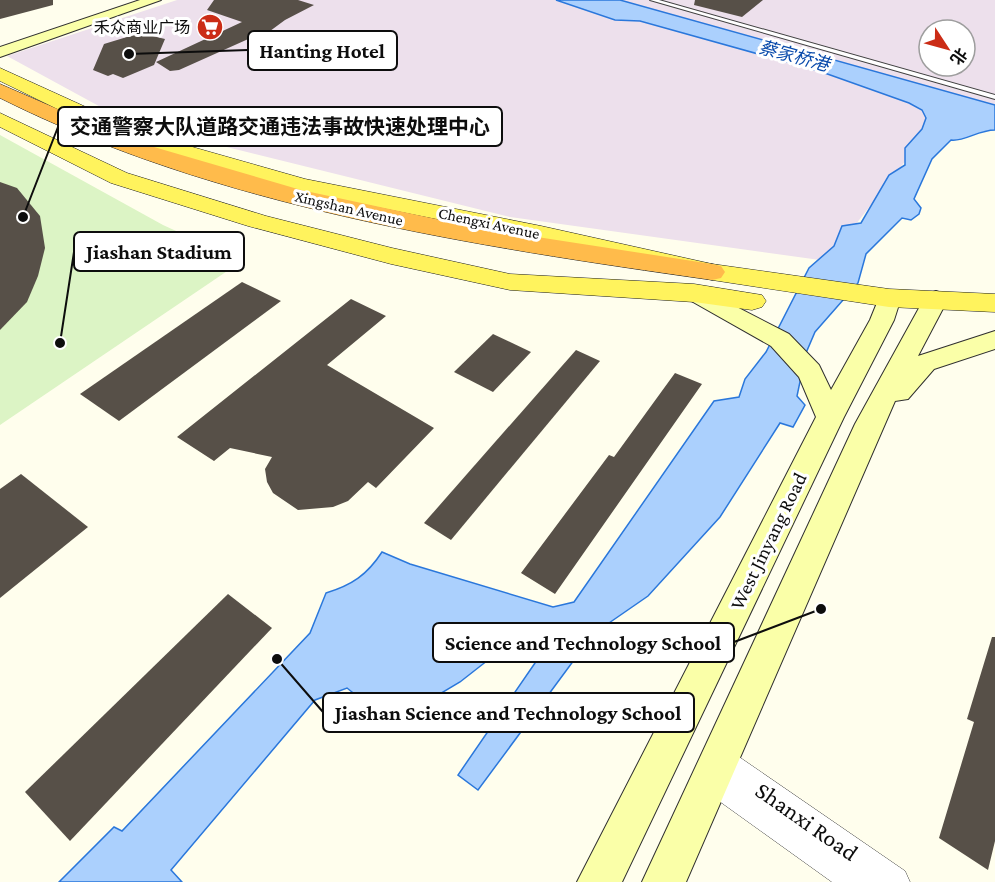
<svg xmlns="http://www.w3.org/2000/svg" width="995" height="882" font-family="'Crimson Pro','Noto Sans SC',serif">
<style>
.industrial{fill:#ede0ec;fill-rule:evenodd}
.pitch{fill:#dcf4c5}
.water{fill:#abd0fd;stroke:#2a77db;stroke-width:1.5}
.building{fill:#575048}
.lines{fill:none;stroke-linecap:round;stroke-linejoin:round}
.lane-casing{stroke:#404040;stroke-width:2}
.street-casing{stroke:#404040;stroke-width:1}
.secondary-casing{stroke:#2f2f2f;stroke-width:2}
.primary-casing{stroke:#1e1e1e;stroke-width:1}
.highway-casing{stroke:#1e1e1e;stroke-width:1}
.lane{fill:#fff;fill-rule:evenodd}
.street{fill:#fff;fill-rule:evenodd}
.secondary{fill:#faffa8;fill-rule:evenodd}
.primary{fill:#fff35d;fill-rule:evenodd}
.highway{fill:#ffbb4b;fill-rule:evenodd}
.labels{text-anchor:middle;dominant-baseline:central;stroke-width:6;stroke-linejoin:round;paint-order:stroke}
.far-poi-label{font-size:16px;fill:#0d0d0d;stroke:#fff;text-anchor:end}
.far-street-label{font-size:16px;fill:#0d0d0d;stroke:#fff}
.far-water-label{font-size:18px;font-style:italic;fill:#094aab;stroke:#fff}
.street-label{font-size:20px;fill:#0d0d0d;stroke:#fff}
.near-street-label{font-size:24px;fill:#0d0d0d;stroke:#fff}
.leader{fill:none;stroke:#0d0d0d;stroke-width:2}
.callout-dot{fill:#0d0d0d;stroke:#fff;stroke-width:2}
.callout{fill:#fff;stroke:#0d0d0d;stroke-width:2}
.callout-label{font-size:21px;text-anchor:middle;font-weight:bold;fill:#0d0d0d}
</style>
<rect width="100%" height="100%" fill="#fffeed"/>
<path class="industrial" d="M177 0H995V105L957 95 827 261 510 217 130 123 7 56ZM929 30H965V66H929Z"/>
<polygon class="pitch" points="0,135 163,225 242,261 0,425"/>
<path class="water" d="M556 0H620L995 105V130C978 130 964 142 951 140L932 159 914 199 921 208 919 214 911 220 902 218 866 254 858 283 815 332 806 353 797 396 805 405 793 427 780 423 720 517 648 596 609 623 574 660 478 790 458 775 535 663 532 650 506 646 460 682 413 710 372 708 347 688 315 700 171 870 182 882H59L114 827 122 831 310 633 326 593C352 585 367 575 382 552L410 564 553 607 574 602 714 401 739 397 745 379 766 352 809 268 834 246 842 226 861 223 889 175 905 165V148L922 129 926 118 922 110 909 103 819 71 640 21 615 20Z"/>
<g class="building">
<polygon points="0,0 53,0 53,5 0,19"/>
<polygon points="214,0 298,0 314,5 285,20 266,34 255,36 179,70 170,71 156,62 242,22 207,10"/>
<polygon points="695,0 763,0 742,17 694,5"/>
<polygon points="140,33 165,39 154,65 123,78 113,74 108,76 93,70 104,44"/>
<polygon points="0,182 17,188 40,216 45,248 38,276 27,302 0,330"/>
<polygon points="242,282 281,301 119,421 80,394"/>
<polygon points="351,299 386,316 327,365 434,428 376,488 368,482 348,501 333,507 298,510 273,493 267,482 265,469 272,457 230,448 214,461 177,437"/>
<polygon points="493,334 531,352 493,392 454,372"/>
<polygon points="576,350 600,361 451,540 424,523"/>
<polygon points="675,373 702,384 555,594 521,573 609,455 614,457"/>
<polygon points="21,474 88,527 0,598 0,489"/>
<polygon points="228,594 272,628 70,841 25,792"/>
<polygon points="992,637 995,637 995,841 988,870 939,838 974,722 967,719"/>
</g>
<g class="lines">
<defs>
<polygon id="lane" points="650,0 659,0 995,95 995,99"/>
<polygon id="street" points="719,746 729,750 905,871 910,882 832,882 701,788 696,778 701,768 707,765 705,760 709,750"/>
<g id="secondary">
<polygon points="140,0 161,0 0,57 0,47"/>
<polygon points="694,285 789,334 819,365 831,390 870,320 881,293 889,290 897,293 901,298 894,320 844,417 622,882 577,882 816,417 799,377 771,346 686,298 682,293 686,288"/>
<polygon points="936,291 944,294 948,299 918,356 995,331 995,349 934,369 908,399 895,401 686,882 642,882 855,424 924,299 928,294"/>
</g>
<g id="primary">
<polygon points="0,68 143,133 305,179 541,226 712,264 889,289 995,294 995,312 889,307 712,280 541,240 302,192 127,143 0,81"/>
<polygon points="0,113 127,173 266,216 392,248 510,274 694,284 762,295 766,301 762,307 752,310 694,302 510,290 391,264 248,226 111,183 0,127"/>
</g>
<path id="highway" d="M0 84 94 125 154 147 301 190 473 227 712 264 721 266 725 272 721 278 712 280C473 246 217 207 0 98Z"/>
</defs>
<use href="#lane" class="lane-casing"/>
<use href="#street" class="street-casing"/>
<use href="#secondary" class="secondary-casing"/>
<use href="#primary" class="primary-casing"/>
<use href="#highway" class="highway-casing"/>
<use href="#lane" class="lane"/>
<use href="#street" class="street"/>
<use href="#secondary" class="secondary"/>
<use href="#primary" class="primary"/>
<use href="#highway" class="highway"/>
</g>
<defs>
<symbol id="supermarket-disc" viewBox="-11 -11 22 22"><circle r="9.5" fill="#cb2c16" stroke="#fff"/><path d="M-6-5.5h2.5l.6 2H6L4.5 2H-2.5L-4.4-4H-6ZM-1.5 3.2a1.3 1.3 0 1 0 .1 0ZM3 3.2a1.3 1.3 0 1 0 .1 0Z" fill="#fff"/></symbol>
</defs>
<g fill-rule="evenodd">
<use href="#supermarket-disc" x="195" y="12" width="30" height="30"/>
</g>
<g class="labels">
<g class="far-poi-label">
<text x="190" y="27">禾众商业广场</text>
</g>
<g class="far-street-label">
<text transform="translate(349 208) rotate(13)">Xingshan Avenue</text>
<text transform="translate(489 223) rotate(12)">Chengxi Avenue</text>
</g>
<g class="far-water-label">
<text transform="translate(794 56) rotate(15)">蔡家桥港</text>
</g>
<g class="street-label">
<text transform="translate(768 541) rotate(-64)">West Jinyang Road</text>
</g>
<g class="near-street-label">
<text transform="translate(807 821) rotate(35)">Shanxi Road</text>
</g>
</g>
<path class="leader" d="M129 54L248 50M23 217L58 127M60 343L74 252M821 609L734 642M277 659L323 712"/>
<g class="callout-dot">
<circle cx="129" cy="54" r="6"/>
<circle cx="23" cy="217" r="6"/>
<circle cx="60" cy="343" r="6"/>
<circle cx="821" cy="609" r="6"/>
<circle cx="277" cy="659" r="6"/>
</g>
<g class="callout">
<rect x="248" y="31" width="149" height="39" rx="6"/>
<rect x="58" y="107" width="444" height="39" rx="6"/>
<rect x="74" y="232" width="170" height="39" rx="6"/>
<rect x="433" y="623" width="301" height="39" rx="6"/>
<rect x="323" y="693" width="371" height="39" rx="6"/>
</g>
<g class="callout-label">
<text x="322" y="58">Hanting Hotel</text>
<text x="280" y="134">交通警察大队道路交通违法事故快速处理中心</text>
<text x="159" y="259">Jiashan Stadium</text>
<text x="583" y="650">Science and Technology School</text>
<text x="508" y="720">Jiashan Science and Technology School</text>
</g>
<g transform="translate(947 48) rotate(126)"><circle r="28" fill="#ffffff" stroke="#9e9e9e" stroke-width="1.5"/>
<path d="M0-4.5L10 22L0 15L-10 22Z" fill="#cb2c16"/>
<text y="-9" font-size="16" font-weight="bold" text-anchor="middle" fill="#0d0d0d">北</text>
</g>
</svg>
